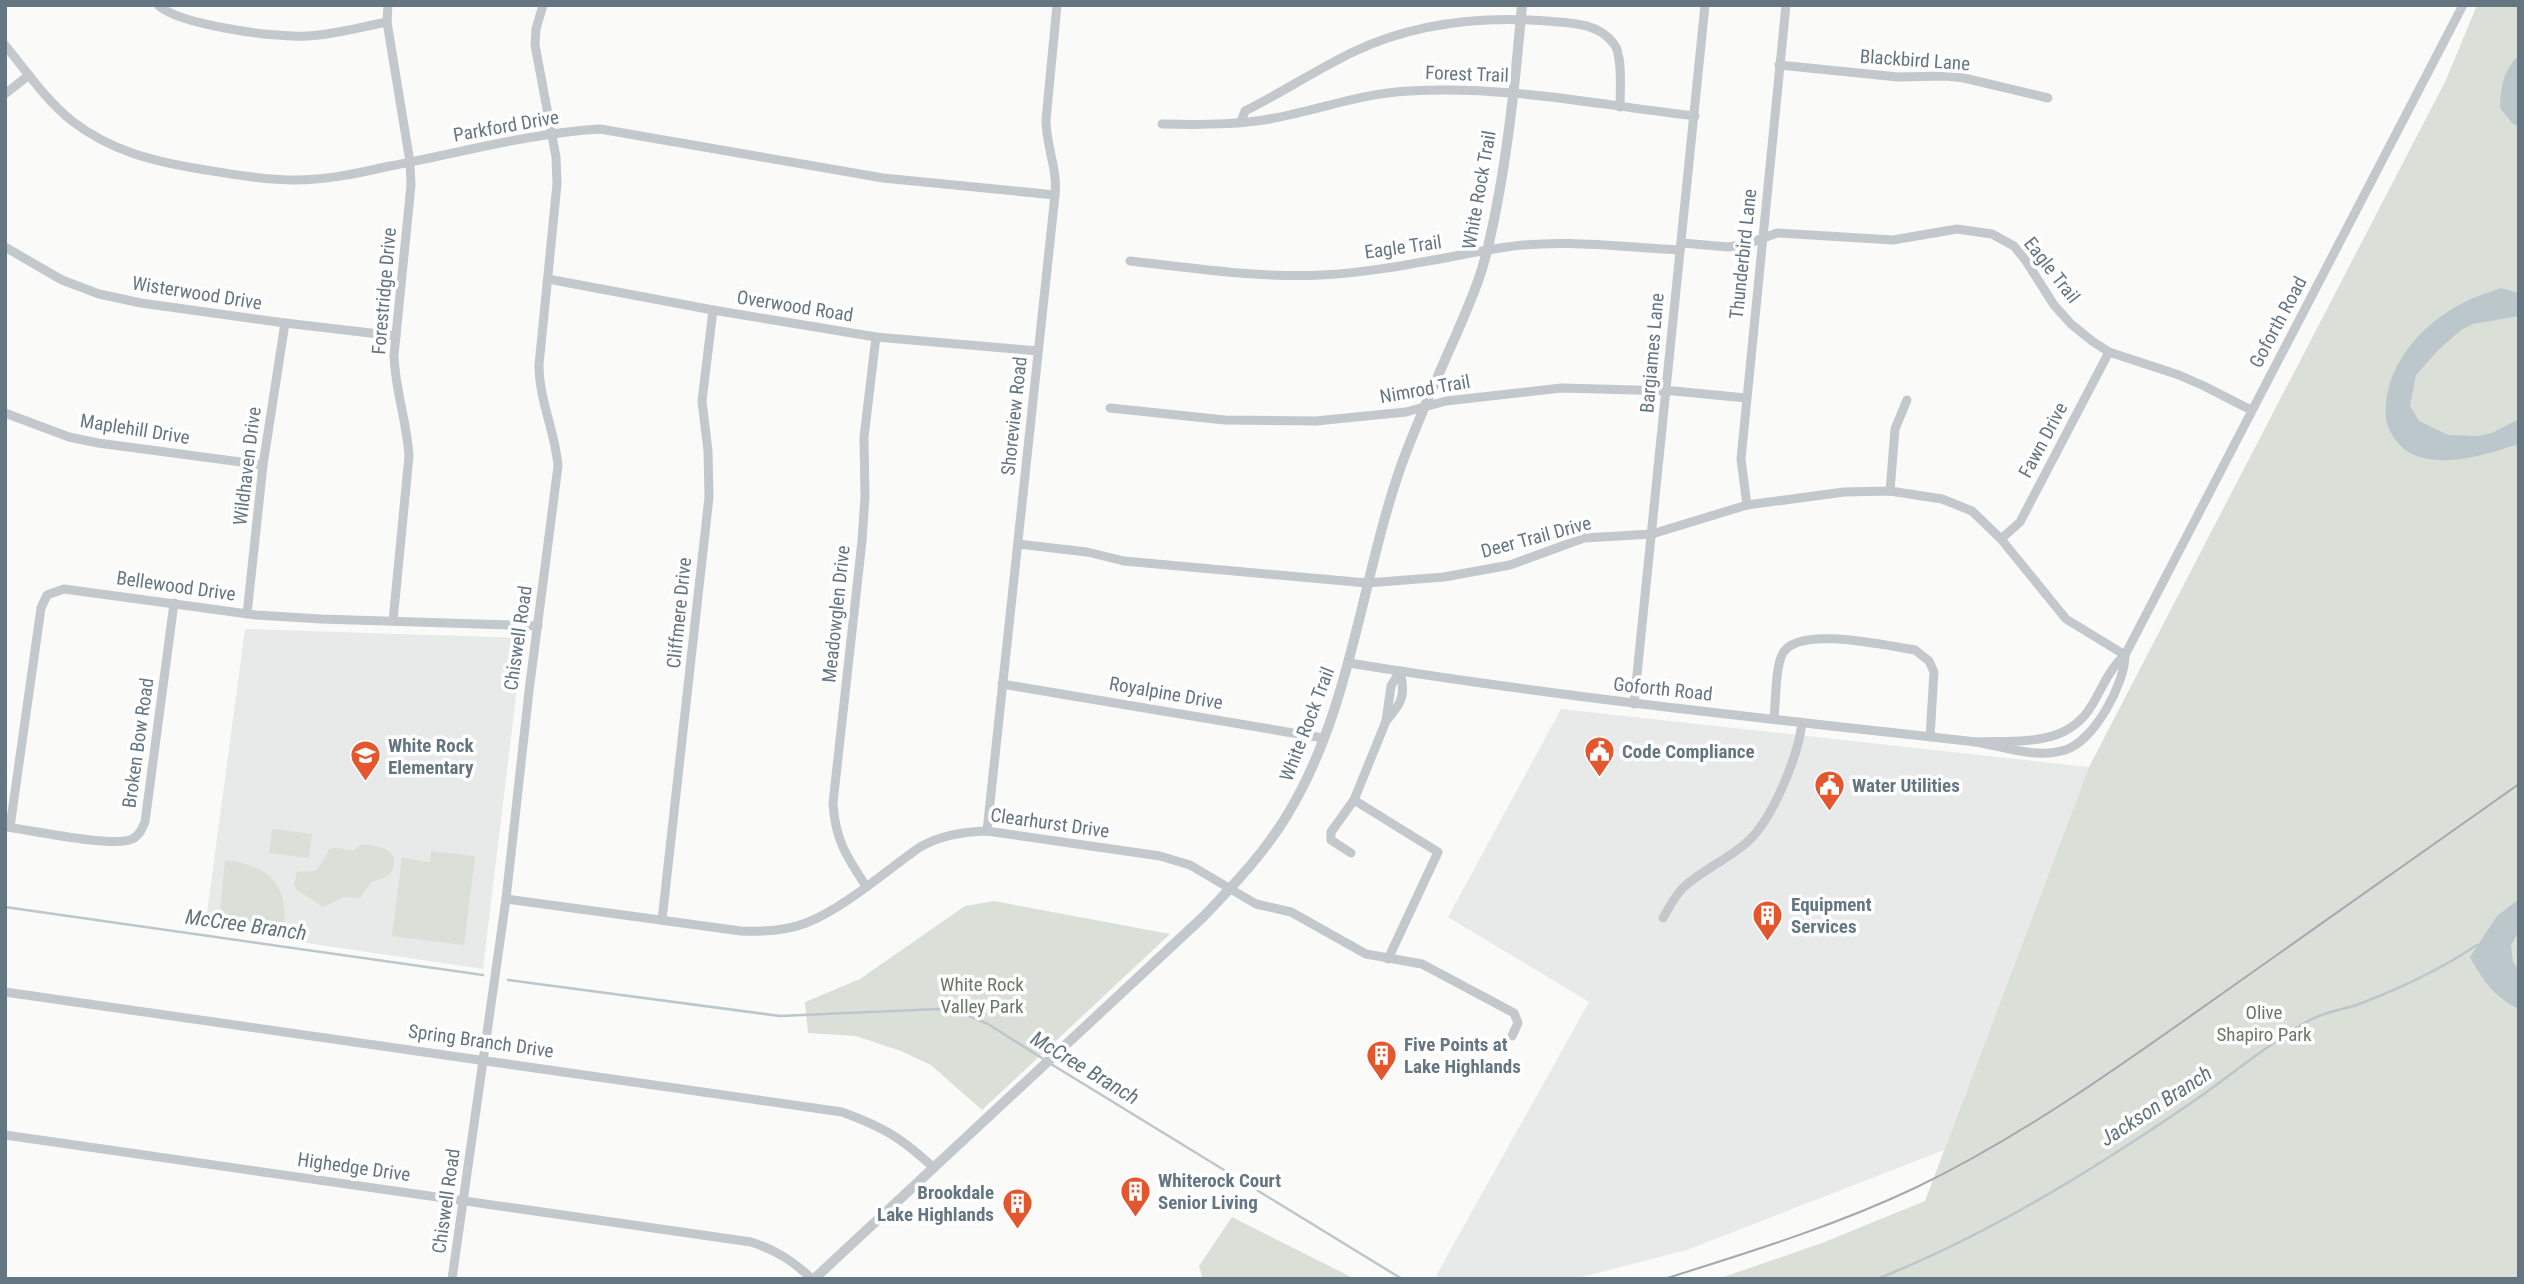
<svg xmlns="http://www.w3.org/2000/svg" width="2524" height="1284" font-family="'Roboto Condensed',sans-serif">
<style>
.built{fill:#e8e9e9}
.green{fill:#dadfd7}
.water{fill:#bbc7cb}
.lines{fill:none;stroke-linecap:round;stroke-linejoin:round}
.stream{stroke:#bbc7cb;stroke-width:2.5}
.minor{stroke:#c3c8cc;stroke-width:9}
.tertiary{stroke:#c3c8cc;stroke-width:10}
.tram{stroke:#a2aab0;stroke-width:2}
.labels{text-anchor:middle;dominant-baseline:central;stroke-width:7;stroke-linejoin:round;paint-order:stroke}
.street-label{font-size:19px;fill:#657683;stroke:#fff}
.poi-label{font-size:19px;font-weight:bold;fill:#657683;stroke:#fff;text-anchor:start}
.park-label{font-size:19px;fill:#687a64;stroke:#fff}
.water-label{font-size:21px;font-style:italic;fill:#60757c;stroke:#fff}
</style>
<rect width="100%" height="100%" fill="#fafaf8"/>
<g class="built">
<polygon points="245,629 523,638 483,969 205,928"/>
<polygon points="1561,709 2089,767 1944,1150 1687,1250 1574,1279 1440,1279 1436,1276 1589,1002 1448,917"/>
</g>
<g class="green">
<polygon points="2477,5 2519,5 2519,1279 1718,1279 1822,1243 1925,1201 2089,767 2446,80"/>
<polygon points="272,829 312,834 309,858 269,853"/>
<path d="M362 844C370 845 378 846 385 849 397 854 397 869 387 876 382 879 376 880 371 882L360 898 344 897 323 907 297 890 294 884 297 872 316 871C333 851 320 843 353 851Z"/>
<polygon points="431,851 475,856 464,945 392,936 402,858 430,862"/>
<path d="M225 860C266 865 288 882 284 926L227 919 220 911Z"/>
<polygon points="994,901 1170,934 982,1110 931,1065 901,1051 856,1036 808,1033 805,1002 860,979 965,906"/>
<polygon points="1232,1217 1355,1279 1203,1279 1199,1266"/>
</g>
<g class="water">
<path d="M2519 55V127L2513 124 2500 108C2501 86 2503 71 2519 55Z"/>
<path d="M2501 288 2519 293V316L2473 324 2461 330 2438 350 2416 375 2410 406 2419 421 2448 435 2477 436 2492 433 2519 419V445C2510 445 2502 450 2493 452 2468 459 2439 465 2414 455 2400 449 2388 433 2386 418 2382 369 2419 326 2461 304 2473 297 2488 293 2501 288Z"/>
<path d="M2519 899V931L2511 945 2513 962 2519 970V1009C2496 999 2481 978 2470 957L2497 916Z"/>
</g>
<g class="lines">
<g class="stream">
<polyline points="5,907 483,975"/>
<polyline points="508,980 780,1016 938,1009 967,1015 988,1024 1045,1060"/>
<polyline points="1051,1064 1402,1279"/>
<path d="M1877 1279C1988 1235 2093 1170 2191 1103 2231 1076 2267 1044 2308 1021 2323 1012 2342 1010 2359 1004 2399 989 2441 969 2477 945"/>
</g>
<g class="minor">
<path d="M158 5C179 25 276 38 306 36 333 35 360 27 387 22"/>
<path d="M388 5 387 22 410 162 411 185 394 355C395 390 407 422 409 456L393 621"/>
<path d="M5 45C26 71 46 100 72 121 111 151 152 161 200 169 231 174 264 180 295 180 327 180 359 173 390 166 459 153 530 133 600 129L883 178 1055 195"/>
<polyline points="1779,65 1898,77 1945,76 1964,78 2048,98"/>
<polyline points="5,94 29,75"/>
<path d="M1241 122 1245 111C1281 93 1316 70 1353 52 1414 23 1479 16 1546 21 1570 23 1598 22 1614 44 1623 55 1620 92 1620 107"/>
<path d="M1162 124C1204 125 1248 125 1289 115 1329 106 1367 93 1409 91 1504 85 1600 105 1695 116"/>
<polyline points="1682,243 1728,247 1747,244 1777,233 1893,240 1957,229 1992,234 2014,246 2026,261 2054,305 2071,324 2092,341 2109,352 2179,375 2204,386 2251,410"/>
<polyline points="5,247 62,280 99,294 141,303 285,323 396,336"/>
<path d="M1130 261C1193 268 1257 278 1321 275 1381 272 1440 258 1500 248 1559 238 1621 247 1680 250"/>
<polyline points="548,279 713,310 876,337 1038,351"/>
<polyline points="1110,408 1225,420 1316,421 1406,412 1446,401 1561,388 1674,391 1746,398"/>
<polyline points="5,413 69,437 98,443 263,465"/>
<polyline points="1890,491 1895,429 1907,400"/>
<polyline points="1747,505 1741,459 1786,5"/>
<polyline points="2001,539 2020,522 2109,352"/>
<polyline points="1018,544 1087,552 1124,561 1367,583 1444,577 1510,565 1584,538 1652,534 1747,505 1844,492 1890,491 1942,499 1972,511 2001,539 2066,619 2125,655"/>
<polyline points="247,614 263,465 285,323"/>
<path d="M1349 663C1540 694 1731 715 1923 736 1941 738 1959 740 1976 742 2005 747 2036 759 2065 750 2094 741 2125 684 2125 655"/>
<polyline points="1002,684 1323,738"/>
<polyline points="1634,704 1705,5"/>
<path d="M1774 718C1776 701 1775 667 1783 653 1799 625 1887 646 1915 650L1929 661 1934 672 1930 737"/>
<path d="M1386 721C1402 703 1406 695 1400 671"/>
<path d="M1975 742C2018 740 2067 748 2092 705 2102 688 2110 668 2125 655L2463 5"/>
<path d="M7 827C30 830 114 848 132 839 139 836 142 829 145 822L174 603"/>
<polyline points="10,827 41,608 47,595 64,589 256,615 321,619 538,626"/>
<path d="M987 831 1055 195C1058 170 1046 146 1046 120L1057 5"/>
<polyline points="1351,853 1331,840 1331,832 1354,800"/>
<path d="M866 886C846 856 835 839 833 803L862 541 865 497 864 437 876 337"/>
<path d="M506 899 741 931C763 932 785 931 806 923 843 909 887 870 920 847 942 835 962 832 987 831L1160 856 1190 865 1256 904 1291 912 1366 954 1422 964 1514 1013 1518 1023 1512 1036"/>
<path d="M1663 918C1669 908 1675 895 1684 887 1702 870 1727 860 1746 843 1772 821 1798 757 1802 723"/>
<polyline points="662,920 709,497 708,451 702,401 713,310"/>
<polyline points="1388,959 1438,852 1354,800 1386,721 1391,686 1400,671"/>
<path d="M5 992 842 1112C885 1128 900 1137 934 1168"/>
<path d="M5 1135 751 1242C776 1250 793 1261 812 1279"/>
<path d="M452 1279 506 899 529 691 558 466C555 431 539 400 539 365L557 184 556 157 535 45 536 29 543 5"/>
</g>
<path class="tertiary" d="M814 1279 1202 918C1234 885 1266 851 1289 812 1352 706 1361 580 1401 466 1417 422 1437 378 1456 335 1468 307 1480 280 1487 251 1506 173 1515 85 1522 5"/>
<path class="tram" d="M1664 1279C1750 1252 1835 1226 1917 1187 2024 1135 2120 1066 2216 998 2317 926 2418 855 2519 784"/>
</g>
<defs>
<symbol id="civic-pin" viewBox="-11 -11 22 30"><path d="M0 17L-7.5 6A9.5 9.5 0 1 1 7.5 6Z" fill="#e4572e" stroke="#fff"/><path d="M-.6-6.5H3V-4.5H.6V-3L4-1V1h2V6H-6V1h2V-1L-.6-3ZM-1.2 2.5V6h2.4V2.5Z" fill="#fff"/></symbol>
<symbol id="school-pin" viewBox="-11 -11 22 30"><path d="M0 17L-7.5 6A9.5 9.5 0 1 1 7.5 6Z" fill="#e4572e" stroke="#fff"/><path d="M0-5L7-2L0 1L-7-2ZM-4 1L0 2.5L4 1V4Q0 6-4 4Z" fill="#fff"/></symbol>
<symbol id="building-pin" viewBox="-11 -11 22 30"><path d="M0 17L-7.5 6A9.5 9.5 0 1 1 7.5 6Z" fill="#e4572e" stroke="#fff"/><path d="M-4-6H4V6H1V3H-1V6H-4ZM-2.5-4.3h1.7v1.8h-1.7ZM.8-4.3h1.7v1.8H.8ZM-2.5-1h1.7V.8h-1.7ZM.8-1h1.7V.8H.8Z" fill="#fff"/></symbol>
</defs>
<g fill-rule="evenodd">
<use href="#civic-pin" x="1582" y="734" width="35" height="47"/>
<use href="#school-pin" x="348" y="738" width="35" height="47"/>
<use href="#civic-pin" x="1812" y="768" width="35" height="47"/>
<use href="#building-pin" x="1750" y="898" width="35" height="47"/>
<use href="#building-pin" x="1364" y="1038" width="35" height="47"/>
<use href="#building-pin" x="1118" y="1174" width="35" height="47"/>
<use href="#building-pin" x="1000" y="1186" width="35" height="47"/>
</g>
<g class="labels">
<g class="street-label">
<text transform="translate(1915 60) rotate(4)">Blackbird Lane</text>
<text transform="translate(1467 74) rotate(2)">Forest Trail</text>
<text transform="translate(506 126) rotate(-10)">Parkford Drive</text>
<text transform="translate(1479 190) rotate(-80)">White Rock Trail</text>
<text transform="translate(1403 247) rotate(-8)">Eagle Trail</text>
<text transform="translate(1743 254) rotate(-84)">Thunderbird Lane</text>
<text transform="translate(2052 270) rotate(52)">Eagle Trail</text>
<text transform="translate(384 291) rotate(-85)">Forestridge Drive</text>
<text transform="translate(197 293) rotate(9)">Wisterwood Drive</text>
<text transform="translate(795 306) rotate(9)">Overwood Road</text>
<text transform="translate(2278 322) rotate(-62)">Goforth Road</text>
<text transform="translate(1652 353) rotate(-85)">Bargiames Lane</text>
<text transform="translate(1425 389) rotate(-10)">Nimrod Trail</text>
<text transform="translate(1014 416) rotate(-84)">Shoreview Road</text>
<text transform="translate(135 429) rotate(9)">Maplehill Drive</text>
<text transform="translate(2043 440) rotate(-62)">Fawn Drive</text>
<text transform="translate(247 466) rotate(-83)">Wildhaven Drive</text>
<text transform="translate(1536 537) rotate(-15)">Deer Trail Drive</text>
<text transform="translate(176 586) rotate(8)">Bellewood Drive</text>
<text transform="translate(679 613) rotate(-84)">Cliffmere Drive</text>
<text transform="translate(836 614) rotate(-84)">Meadowglen Drive</text>
<text transform="translate(518 638) rotate(-82)">Chiswell Road</text>
<text transform="translate(1663 689) rotate(6)">Goforth Road</text>
<text transform="translate(1166 693) rotate(10)">Royalpine Drive</text>
<text transform="translate(1307 724) rotate(-69)">White Rock Trail</text>
<text transform="translate(138 743) rotate(-82)">Broken Bow Road</text>
<text transform="translate(1050 823) rotate(8)">Clearhurst Drive</text>
<text transform="translate(481 1041) rotate(8)">Spring Branch Drive</text>
<text transform="translate(354 1167) rotate(8)">Highedge Drive</text>
<text transform="translate(446 1201) rotate(-82)">Chiswell Road</text>
</g>
<g class="poi-label">
<text x="388" y="745">White Rock<tspan x="388" dy="22">Elementary</tspan></text>
<text x="1622" y="751">Code Compliance</text>
<text x="1852" y="785">Water Utilities</text>
<text x="1791" y="904">Equipment<tspan x="1791" dy="22">Services</tspan></text>
<text x="1404" y="1044">Five Points at<tspan x="1404" dy="22">Lake Highlands</tspan></text>
<text x="1158" y="1180">Whiterock Court<tspan x="1158" dy="22">Senior Living</tspan></text>
<text x="994" y="1192" text-anchor="end">Brookdale<tspan x="994" dy="22">Lake Highlands</tspan></text>
</g>
<g class="park-label">
<text x="982" y="984">White Rock<tspan x="982" dy="22">Valley Park</tspan></text>
<text x="2264" y="1012">Olive<tspan x="2264" dy="22">Shapiro Park</tspan></text>
</g>
<g class="water-label">
<text transform="translate(246 925) rotate(8)">McCree Branch</text>
<text transform="translate(1085 1068) rotate(31)">McCree Branch</text>
<text transform="translate(2156 1106) rotate(-33)">Jackson Branch</text>
</g>
</g>
<rect width="2524" height="1284" fill="none" stroke="#657683" stroke-width="14"/>
</svg>
